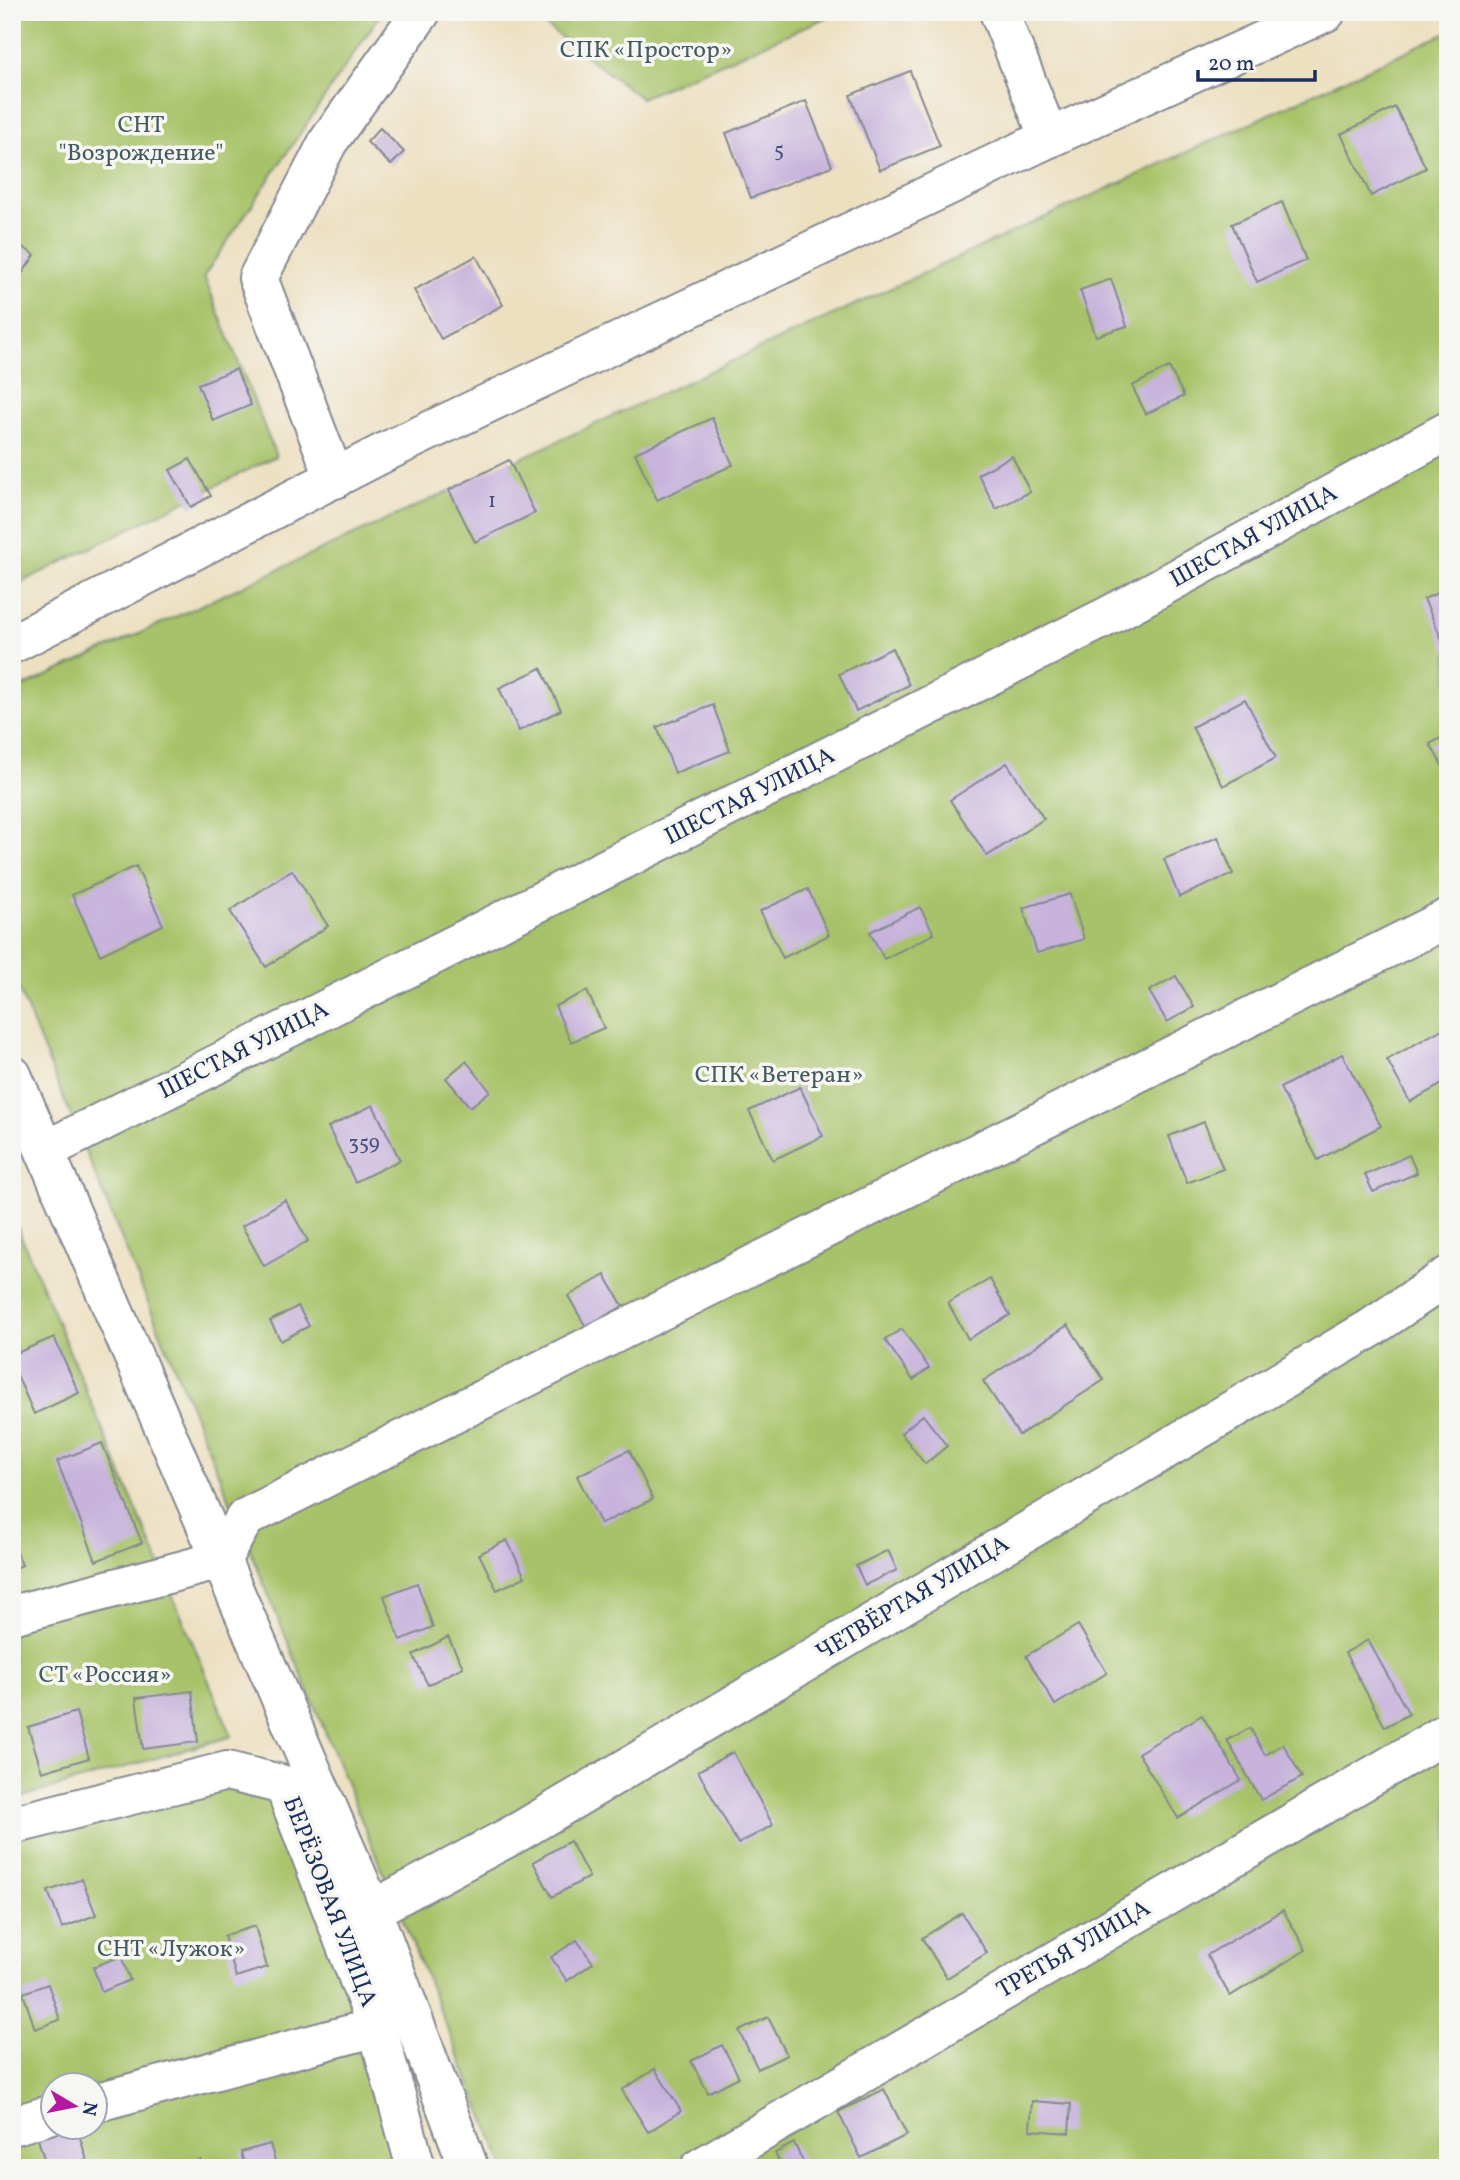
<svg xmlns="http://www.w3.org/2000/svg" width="1460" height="2180" font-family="Vollkorn,serif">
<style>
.green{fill:#a7c268;stroke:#617863;stroke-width:2;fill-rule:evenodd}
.building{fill:#c7b3dc}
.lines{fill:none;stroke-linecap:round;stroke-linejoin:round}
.minor-casing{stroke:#848890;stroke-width:42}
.minor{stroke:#fff;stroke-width:38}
.labels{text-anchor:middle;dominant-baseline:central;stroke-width:7;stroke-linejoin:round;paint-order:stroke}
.number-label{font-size:21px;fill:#46507e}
.park-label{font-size:24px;fill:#455b61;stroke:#f6f6f2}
.street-label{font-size:24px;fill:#1b2f5e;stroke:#f6f6f2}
</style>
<rect width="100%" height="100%" fill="#f6f6f2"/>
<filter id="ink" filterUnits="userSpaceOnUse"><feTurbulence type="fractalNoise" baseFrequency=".0143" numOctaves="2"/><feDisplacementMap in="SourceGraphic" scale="14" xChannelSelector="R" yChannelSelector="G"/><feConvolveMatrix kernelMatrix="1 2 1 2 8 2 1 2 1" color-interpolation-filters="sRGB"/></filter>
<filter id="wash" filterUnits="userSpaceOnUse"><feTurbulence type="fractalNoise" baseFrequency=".00686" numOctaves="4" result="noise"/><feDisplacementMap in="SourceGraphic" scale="28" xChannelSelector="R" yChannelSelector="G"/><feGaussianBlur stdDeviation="1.57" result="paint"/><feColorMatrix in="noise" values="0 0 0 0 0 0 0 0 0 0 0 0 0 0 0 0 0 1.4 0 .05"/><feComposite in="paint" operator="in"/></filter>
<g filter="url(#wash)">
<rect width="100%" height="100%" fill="#ede0c1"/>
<g class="green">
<polygon points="12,12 382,12 204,276 276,456 12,587"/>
<polygon points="528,12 839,12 641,98"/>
<polygon points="1448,32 1448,2168 505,2168 12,973 12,692"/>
<polygon points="12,1215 232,1736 12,1800"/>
<path d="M255 1770 277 1802 429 2168H12V1832ZM52 2086H94V2128H52Z"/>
</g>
<g id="blocks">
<g class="building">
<polygon points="910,71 940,146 880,170 850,95"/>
<polygon points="806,101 832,166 751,198 726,133"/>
<polygon points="1395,107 1426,168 1371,196 1341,134"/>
<polygon points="380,128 404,152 391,165 367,142"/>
<polygon points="1282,202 1306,260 1257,282 1232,224"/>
<polygon points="12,240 35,255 12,288"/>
<polygon points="476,256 503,305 441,339 414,290"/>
<polygon points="1111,279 1127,326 1096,336 1080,290"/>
<polygon points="1169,367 1184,396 1146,414 1132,386"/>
<polygon points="236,369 251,405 213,421 198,384"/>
<polygon points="712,418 733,465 657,500 635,453"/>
<polygon points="1012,456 1030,492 996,509 978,474"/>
<polygon points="190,459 211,496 191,507 170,470"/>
<polygon points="509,460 535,513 475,542 449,490"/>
<polygon points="1448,588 1448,653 1424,599"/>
<polygon points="892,648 909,685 856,711 839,674"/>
<polygon points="541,668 561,710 519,731 499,688"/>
<polygon points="1245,699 1276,758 1223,786 1192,727"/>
<polygon points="713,705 730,751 675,773 657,727"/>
<polygon points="1448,734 1448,776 1430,744"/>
<polygon points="1007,763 1044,819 987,856 950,800"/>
<polygon points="1218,837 1233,874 1179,897 1164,859"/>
<polygon points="136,866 163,925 100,955 72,895"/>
<polygon points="292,870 328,926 266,967 230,911"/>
<polygon points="808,889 829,935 783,958 760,911"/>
<polygon points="1070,894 1084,939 1037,953 1023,908"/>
<polygon points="920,907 934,934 884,959 870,932"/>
<polygon points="1176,976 1194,1007 1167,1022 1149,991"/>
<polygon points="587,991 604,1028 571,1042 555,1006"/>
<polygon points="1444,1028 1448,1034 1448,1081 1410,1102 1387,1060"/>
<polygon points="1342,1054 1381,1126 1318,1160 1280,1088"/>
<polygon points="466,1061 490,1091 470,1107 446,1078"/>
<polygon points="800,1087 823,1136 773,1160 749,1111"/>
<polygon points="373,1105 400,1160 355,1182 328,1127"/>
<polygon points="1204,1122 1223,1169 1187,1183 1169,1136"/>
<polygon points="1409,1155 1417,1173 1373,1192 1365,1175"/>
<polygon points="285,1200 308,1241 264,1266 242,1226"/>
<polygon points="605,1275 623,1306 586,1327 568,1296"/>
<polygon points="990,1279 1010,1315 968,1339 948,1303"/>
<polygon points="298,1306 309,1326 281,1341 270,1321"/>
<polygon points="1068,1325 1104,1380 1019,1435 983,1381"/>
<polygon points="902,1329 929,1368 913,1380 885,1340"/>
<polygon points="54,1337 79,1393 34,1414 12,1364 12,1355"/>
<polygon points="923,1415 947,1446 925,1464 901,1433"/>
<polygon points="102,1443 142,1543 96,1561 57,1461"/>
<polygon points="629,1450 653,1499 601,1524 577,1476"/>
<polygon points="507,1540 525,1577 497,1590 479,1554"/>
<polygon points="12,1542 22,1565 12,1570"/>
<polygon points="888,1550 897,1570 865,1585 856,1566"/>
<polygon points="417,1583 433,1627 400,1640 384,1596"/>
<polygon points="1078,1625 1107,1673 1055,1705 1026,1656"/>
<polygon points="448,1637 463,1667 428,1685 413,1655"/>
<polygon points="1368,1640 1409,1714 1385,1727 1345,1653"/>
<polygon points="192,1691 198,1742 143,1749 136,1698"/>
<polygon points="76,1712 89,1758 42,1772 28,1727"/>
<polygon points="1202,1715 1241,1780 1178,1818 1138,1753"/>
<polygon points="1250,1728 1265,1755 1283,1744 1302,1777 1261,1800 1227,1740"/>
<polygon points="733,1752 773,1825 738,1844 698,1771"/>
<polygon points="570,1841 589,1877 552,1897 533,1862"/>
<polygon points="82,1879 96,1915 62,1928 48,1891"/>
<polygon points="1283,1910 1306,1950 1230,1996 1207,1955"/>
<polygon points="962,1913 987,1953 947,1978 922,1938"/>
<polygon points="255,1926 267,1967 236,1977 224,1936"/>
<polygon points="577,1940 593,1963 567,1981 551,1957"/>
<polygon points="121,1956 130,1980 102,1992 93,1967"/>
<polygon points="48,1984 60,2020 35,2029 23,1993"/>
<polygon points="768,2017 787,2055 758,2069 739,2031"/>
<polygon points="722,2045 739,2077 708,2093 691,2061"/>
<polygon points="655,2069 681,2111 648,2132 622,2090"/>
<polygon points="884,2089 907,2135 861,2158 838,2112"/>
<polygon points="1032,2101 1071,2104 1069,2133 1030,2130"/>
<polygon points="32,2120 52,2128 77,2128 87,2160 60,2168 47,2168"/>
<polygon points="794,2143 806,2168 782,2168 775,2153"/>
<polygon points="270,2144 277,2168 245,2168 241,2152"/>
<polygon points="200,2160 204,2168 182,2168"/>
</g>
</g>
</g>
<g filter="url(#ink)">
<use href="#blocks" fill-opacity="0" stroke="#848890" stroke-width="2"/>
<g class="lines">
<defs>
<g id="minor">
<polyline points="999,12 1049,138"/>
<polyline points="335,479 258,278 328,142 421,12"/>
<polyline points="12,644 385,452 1049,138 1326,12"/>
<polyline points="12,1075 372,1910 469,2168"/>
<polyline points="46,1150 1110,615 1448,431"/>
<polyline points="12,1615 221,1560 245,1518 1448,918"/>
<polyline points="12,1825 227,1771 284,1785 377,2027 416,2168"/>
<polyline points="372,1910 520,1831 1371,1328 1448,1276"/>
<polyline points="94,2103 377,2027"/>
<polyline points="12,2126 52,2114"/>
<polyline points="700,2168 1448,1732"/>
</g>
</defs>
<use href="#minor" class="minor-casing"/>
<use href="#minor" class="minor"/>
</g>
</g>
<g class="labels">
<g class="number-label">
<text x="779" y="150">5</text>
<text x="492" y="501">1</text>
<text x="364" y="1143">359</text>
</g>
<g class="park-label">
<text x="646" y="51">СПК «Простор»</text>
<text x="141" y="126">СНТ<tspan x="141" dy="28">"Возрождение"</tspan></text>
<text x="779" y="1076">СПК «Ветеран»</text>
<text x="105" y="1676">СТ «Россия»</text>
<text x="171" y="1950">СНТ «Лужок»</text>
</g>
<g class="street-label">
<text transform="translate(1254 537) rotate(-29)">ШЕСТАЯ УЛИЦА</text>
<text transform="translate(750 797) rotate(-27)">ШЕСТАЯ УЛИЦА</text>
<text transform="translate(244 1051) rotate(-27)">ШЕСТАЯ УЛИЦА</text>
<text transform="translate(913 1599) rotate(-31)">ЧЕТВЁРТАЯ УЛИЦА</text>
<text transform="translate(329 1902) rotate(69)">БЕРЁЗОВАЯ УЛИЦА</text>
<text transform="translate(1074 1950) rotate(-30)">ТРЕТЬЯ УЛИЦА</text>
</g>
</g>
<rect width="1460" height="2180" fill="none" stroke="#f6f6f2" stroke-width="42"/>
<g transform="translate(74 2106) rotate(100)"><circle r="33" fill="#f6f6f2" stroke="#9ea6b7" stroke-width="2"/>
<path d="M0-5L12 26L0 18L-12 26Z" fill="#b5179e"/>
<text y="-10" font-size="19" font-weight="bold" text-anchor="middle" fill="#1b2f5e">N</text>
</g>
<path d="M1198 70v10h117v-10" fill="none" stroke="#1b2f5e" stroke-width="3.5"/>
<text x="1208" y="70" font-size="21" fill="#1b2f5e" stroke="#f6f6f2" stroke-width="5" paint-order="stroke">20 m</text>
</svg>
